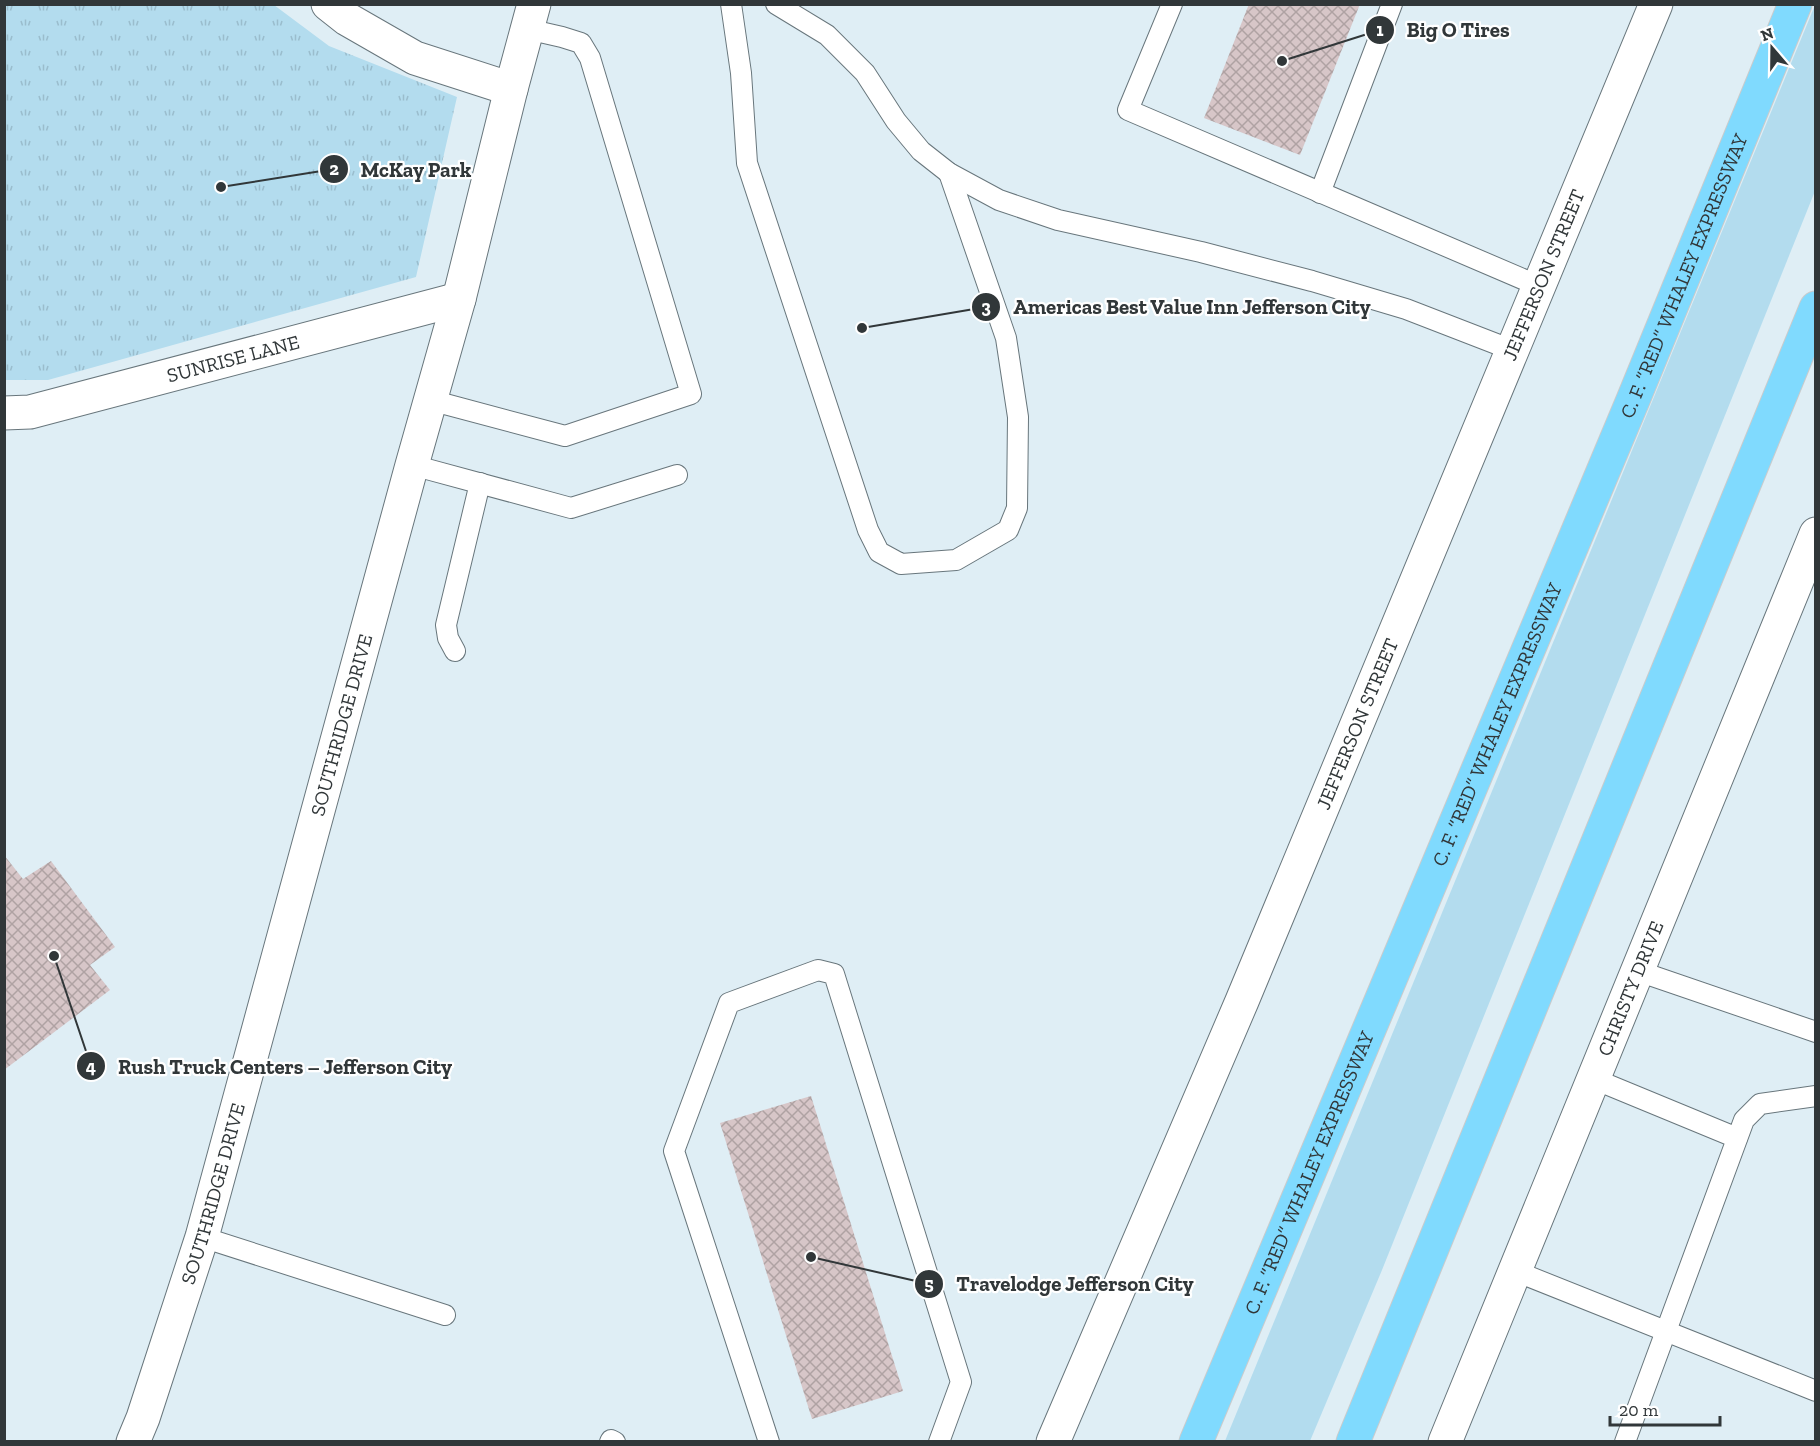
<svg xmlns="http://www.w3.org/2000/svg" width="1820" height="1446" font-family="'Zilla Slab',serif">
<style>
.grass{fill:#b3dcee}
.park{fill:url(#park-tufts)}
.building{fill:url(#building-cross-hatch)}
.lines{fill:none;stroke-linecap:round;stroke-linejoin:round}
.lane-casing{stroke:#68767c;stroke-width:22}
.street-casing{stroke:#68767c;stroke-width:35}
.secondary-casing{stroke:#68767c;stroke-width:35}
.highway-casing{stroke:#c9cbcc;stroke-width:35}
.lane{stroke:#fff;stroke-width:20}
.street{stroke:#fff;stroke-width:33}
.secondary{stroke:#fff;stroke-width:33}
.highway{stroke:#80dafe;stroke-width:33}
.labels{text-anchor:middle;dominant-baseline:central;stroke-width:4.5;stroke-linejoin:round;paint-order:stroke}
.street-label{font-size:20px;fill:#313739;stroke:#fff}
.leader{fill:none;stroke:#313739;stroke-width:2}
.callout-dot{fill:#313739;stroke:#fff;stroke-width:2}
.mark-label{font-size:18px;text-anchor:middle;font-weight:bold;fill:#fff}
.callout-label{font-size:21px;text-anchor:middle;font-weight:bold;fill:#313739;stroke:#fff;stroke-width:4.5;stroke-linejoin:round;paint-order:stroke}
</style>
<defs>
<pattern id="park-tufts" width="24" height="20" patternUnits="userSpaceOnUse" patternTransform="scale(1.5)"><rect width="24" height="20" fill="#b3dcee"/><path d="M3 7l-1-3M5 7V3M7 7l1-3M15 17l-1-3M17 17v-4M19 17l1-3" fill="none" stroke="#9abdcd"/></pattern>
<pattern id="building-cross-hatch" width="8" height="8" patternUnits="userSpaceOnUse" patternTransform="scale(1.5)"><rect width="8" height="8" fill="#d7c6c8"/><path d="M0 0l8 8M0 8l8-8" fill="none" stroke="#afa2a3"/></pattern>
</defs>
<rect width="100%" height="100%" fill="#dfeef5"/>
<polygon class="grass" points="1815,5 1815,191 1382,1270 1310,1441 1225,1441"/>
<polygon class="park" points="5,4 274,5 329,46 457,97 416,277 48,380 5,380"/>
<g class="building">
<polygon points="1249,4 1360,4 1300,155 1204,118"/>
<polygon points="4,855 23,879 51,861 115,947 90,965 110,990 4,1070"/>
<polygon points="811,1096 903,1391 812,1419 720,1123"/>
</g>
<g class="lines">
<defs>
<g id="lane">
<polyline points="731,4 741,73 747,163 868,530 879,552 901,564 956,560 1008,530 1017,508 1018,417 1006,338 949,173"/>
<polyline points="776,4 827,35 865,73 896,121 921,151 949,173 999,200 1058,220 1201,252 1312,281 1406,309 1512,350"/>
<polyline points="1172,4 1128,110 1539,286"/>
<polyline points="1320,193 1392,4"/>
<polyline points="430,400 565,436 691,394 590,58 581,43 562,37 527,29"/>
<polyline points="412,465 571,508 677,475"/>
<polyline points="455,651 448,638 446,625 480,483"/>
<polyline points="1638,971 1816,1032"/>
<polyline points="1594,1079 1737,1138"/>
<polyline points="202,1237 445,1315"/>
<polyline points="1515,1271 1816,1391"/>
<polyline points="610,1442 611,1440 615,1442"/>
<polyline points="769,1442 674,1151 729,1003 818,970 834,974 961,1382 939,1442"/>
<polyline points="1625,1442 1744,1120 1760,1104 1816,1096"/>
</g>
<g id="street">
<polyline points="328,4 347,19 415,58 511,89"/>
<path id="s1" d="M4 413 30 412 459 299"/>
<path id="s2" d="M133 1442 143 1418 202 1237 412 465 459 299 511 89 534 4"/>
</g>
<g id="secondary">
<path id="s3" d="M1053 1442 1242 1001 1656 4"/>
<path id="s4" d="M1445 1442 1816 534"/>
</g>
<g id="highway">
<path id="s5" d="M1196 1442 1633 400 1795 4"/>
<polyline points="1353,1442 1816,308"/>
</g>
</defs>
<use href="#lane" class="lane-casing"/>
<use href="#street" class="street-casing"/>
<use href="#secondary" class="secondary-casing"/>
<use href="#highway" class="highway-casing"/>
<use href="#lane" class="lane"/>
<use href="#street" class="street"/>
<use href="#secondary" class="secondary"/>
<use href="#highway" class="highway"/>
</g>
<g class="labels">
<g class="street-label">
<text stroke="none"><textPath href="#s3" startOffset="1266">JEFFERSON STREET</textPath></text>
<text stroke="none"><textPath href="#s5" startOffset="1264">C. F. “RED” WHALEY EXPRESSWAY</textPath></text>
<text stroke="none"><textPath href="#s1" startOffset="236">SUNRISE LANE</textPath></text>
<text stroke="none"><textPath href="#s3" startOffset="780">JEFFERSON STREET</textPath></text>
<text stroke="none"><textPath href="#s5" startOffset="778">C. F. “RED” WHALEY EXPRESSWAY</textPath></text>
<text stroke="none"><textPath href="#s2" startOffset="747">SOUTHRIDGE DRIVE</textPath></text>
<text stroke="none"><textPath href="#s4" startOffset="490">CHRISTY DRIVE</textPath></text>
<text stroke="none"><textPath href="#s5" startOffset="292">C. F. “RED” WHALEY EXPRESSWAY</textPath></text>
<text stroke="none"><textPath href="#s2" startOffset="261">SOUTHRIDGE DRIVE</textPath></text>
</g>
</g>
<path class="leader" d="M1282 61L1380 30M221 187L334 169M862 328L986 307M54 956L91 1066M811 1257L929 1284"/>
<g class="callout-dot">
<circle cx="1282" cy="61" r="6"/>
<circle cx="221" cy="187" r="6"/>
<circle cx="862" cy="328" r="6"/>
<circle cx="54" cy="956" r="6"/>
<circle cx="811" cy="1257" r="6"/>
<circle cx="1380" cy="30" r="15"/>
<circle cx="334" cy="169" r="15"/>
<circle cx="986" cy="307" r="15"/>
<circle cx="91" cy="1066" r="15"/>
<circle cx="929" cy="1284" r="15"/>
</g>
<g class="mark-label">
<text x="1380" y="36">1</text>
<text x="334" y="175">2</text>
<text x="986" y="313">3</text>
<text x="91" y="1073">4</text>
<text x="929" y="1290">5</text>
</g>
<g class="callout-label">
<text x="1458" y="37">Big O Tires</text>
<text x="416" y="177">McKay Park</text>
<text x="1192" y="314">Americas Best Value Inn Jefferson City</text>
<text x="285" y="1074">Rush Truck Centers – Jefferson City</text>
<text x="1075" y="1291">Travelodge Jefferson City</text>
</g>
<rect width="1820" height="1446" fill="none" stroke="#313739" stroke-width="12"/>
<g transform="translate(1772 48) rotate(340)" stroke="#ffffff" stroke-width="4.5" paint-order="stroke">
<path d="M0-4.5L10 22L0 15L-10 22Z" fill="#313739"/>
<text y="-9" font-size="16" font-weight="bold" text-anchor="middle" fill="#313739">N</text>
</g>
<path d="M1610 1416v9h110v-9" fill="none" stroke="#313739" stroke-width="3"/>
<text x="1619" y="1416" font-size="18" fill="#313739" stroke="#ffffff" stroke-width="4.5" paint-order="stroke">20 m</text>
</svg>
